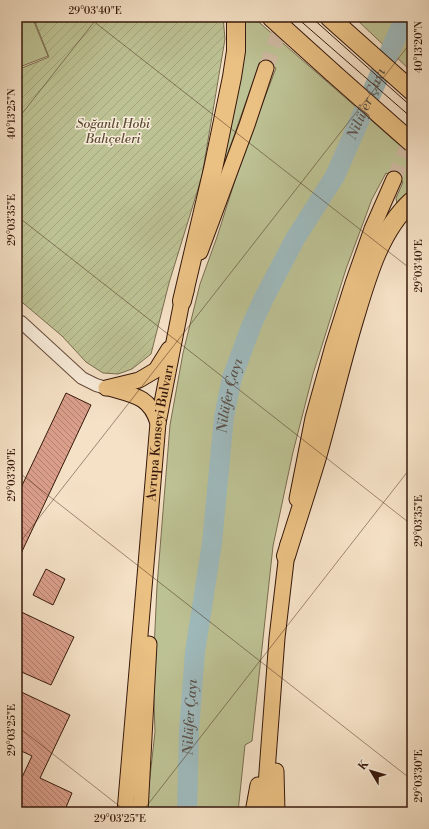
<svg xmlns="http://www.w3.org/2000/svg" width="429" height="829" font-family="'Libre Bodoni',serif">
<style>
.green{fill:#bdc294;stroke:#7a6d50}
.garden{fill:url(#garden-furrows);stroke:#7a6d50}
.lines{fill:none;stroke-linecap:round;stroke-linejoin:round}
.river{stroke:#9fbbbe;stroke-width:20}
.building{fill:url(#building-back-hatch);stroke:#36180b}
.major-tunnel{stroke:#cfb9a1;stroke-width:15;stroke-dasharray:15 8;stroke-linecap:butt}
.minor-casing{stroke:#664a3a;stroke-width:14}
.major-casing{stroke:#36180b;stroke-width:17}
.highway-casing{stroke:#36180b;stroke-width:20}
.minor{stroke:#f8ecda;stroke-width:12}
.major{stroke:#eac083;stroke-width:15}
.highway{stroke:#eac083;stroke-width:18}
.tram{stroke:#36180b;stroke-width:1}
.highway-bridge-casing{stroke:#36180b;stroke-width:20;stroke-linecap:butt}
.highway-bridge{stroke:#eac083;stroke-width:18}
.ticks{fill:none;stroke:#36180b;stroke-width:1;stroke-opacity:0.45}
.labels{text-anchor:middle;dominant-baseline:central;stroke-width:3;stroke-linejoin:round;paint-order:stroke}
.park-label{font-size:13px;font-style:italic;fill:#5e4b34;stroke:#f8ecda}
.street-label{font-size:13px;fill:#36180b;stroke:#f8ecda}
.water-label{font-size:14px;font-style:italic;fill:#5b514a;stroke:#f8ecda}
.neatline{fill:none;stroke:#36180b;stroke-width:1.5}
.ticks-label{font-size:10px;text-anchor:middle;fill:#36180b}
</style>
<defs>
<pattern id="garden-furrows" width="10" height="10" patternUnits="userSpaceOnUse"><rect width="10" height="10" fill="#bdc294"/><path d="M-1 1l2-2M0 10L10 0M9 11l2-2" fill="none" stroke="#a3a67e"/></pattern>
<pattern id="building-back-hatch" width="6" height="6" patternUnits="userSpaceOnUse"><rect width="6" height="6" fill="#db9f8b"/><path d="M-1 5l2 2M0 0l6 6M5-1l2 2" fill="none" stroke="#b28170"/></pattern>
</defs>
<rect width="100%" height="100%" fill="#f5e1c6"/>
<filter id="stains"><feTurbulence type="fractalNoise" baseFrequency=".005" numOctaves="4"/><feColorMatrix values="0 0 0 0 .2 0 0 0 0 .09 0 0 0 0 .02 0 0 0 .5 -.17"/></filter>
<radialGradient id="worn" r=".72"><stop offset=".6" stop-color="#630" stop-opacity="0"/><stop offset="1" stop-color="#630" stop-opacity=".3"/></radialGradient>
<g class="green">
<polygon points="17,17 32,17 48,56 17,68"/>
<polygon points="244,17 253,17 412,156 412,194 397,204 396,198 403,182 386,173 372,199 346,269 313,374 293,452 273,546 252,741 245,745 238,812 146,812 155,732 153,671 157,586 170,425 183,353 200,284 217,237 243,155 276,68 260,62 224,164 221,159"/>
<polygon points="354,17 412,17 412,72"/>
</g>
<polygon class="garden" points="33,17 223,17 225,39 202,176 169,283 151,354 132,369 118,374 103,373 86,362 62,336 23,303 17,301 17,70 49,57"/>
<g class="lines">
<path class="river" id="s1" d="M187 812 189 731 195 652 212 543 224 417 232 378 252 324 264 298 295 239 335 176 405 17"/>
</g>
<g class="building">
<polygon points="66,393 91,405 17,562 17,496"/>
<polygon points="46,569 65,579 53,605 33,595"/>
<polygon points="17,610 74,637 51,685 17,670"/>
<polygon points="17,690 70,715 40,778 72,793 64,812 17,812 17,788 32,756 17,749"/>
</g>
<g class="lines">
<g class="major-tunnel">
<polyline points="266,68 284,17"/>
<polyline points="394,179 412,134"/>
</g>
<defs>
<polyline id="minor" points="17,321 21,322 82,378 96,385 106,388"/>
<g id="major">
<polyline points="200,252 247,125 266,68"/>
<polyline points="106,388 139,380 156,370 169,349"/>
<path d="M109 388C133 395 150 396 158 423"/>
<polyline points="297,499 313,418 333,346 353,283 372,229 394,179"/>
<polyline points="276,771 277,812"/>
<path id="s2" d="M125 812 158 423 182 301 186 291"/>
<polyline points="140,812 149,644"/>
<polyline points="253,812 258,785"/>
<polyline points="264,812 277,638 288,544"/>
</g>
<g id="highway">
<polyline points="271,17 333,73"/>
<polyline points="329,17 412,91"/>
<polyline points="182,301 213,169 232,77 236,51 236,17"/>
<path d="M286 556C296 523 307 491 317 457 330 411 341 363 355 317 367 277 380 230 412 201"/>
</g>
</defs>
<use href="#minor" class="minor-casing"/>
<use href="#major" class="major-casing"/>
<use href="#highway" class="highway-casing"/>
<use href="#minor" class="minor"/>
<use href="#major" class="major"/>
<use href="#highway" class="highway"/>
<g class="tram">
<polyline points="296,17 412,118"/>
<polyline points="311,17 412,107"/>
</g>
<defs>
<polyline id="highway-bridge" points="333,73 412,143"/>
</defs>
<use href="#highway-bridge" class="highway-bridge-casing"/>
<use href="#highway-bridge" class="highway-bridge"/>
</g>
<path class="ticks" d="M88 17 412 270M17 120 98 17M17 216 412 525M17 471 412 780M17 546 412 41M17 726 127 812M142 812 412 466"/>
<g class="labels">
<g class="park-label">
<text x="113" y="124">Soğanlı Hobi<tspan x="113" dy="15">Bahçeleri</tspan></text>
</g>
<g class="street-label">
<text stroke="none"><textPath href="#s2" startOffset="381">Avrupa Konseyi Bulvarı</textPath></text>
</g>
<g class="water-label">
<text stroke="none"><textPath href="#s1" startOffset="743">Nilüfer Çayı</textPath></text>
<text stroke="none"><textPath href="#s1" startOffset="419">Nilüfer Çayı</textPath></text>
<text stroke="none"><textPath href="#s1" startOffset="95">Nilüfer Çayı</textPath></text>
</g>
</g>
<rect width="429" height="829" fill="none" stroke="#f5e1c6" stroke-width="44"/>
<g transform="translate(371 771) rotate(308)" stroke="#f8ecda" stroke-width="3" paint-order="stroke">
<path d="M0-3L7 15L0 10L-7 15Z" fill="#36180b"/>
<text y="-6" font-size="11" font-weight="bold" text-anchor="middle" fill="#36180b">K</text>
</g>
<rect x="22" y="22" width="385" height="785" class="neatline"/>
<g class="ticks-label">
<text x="95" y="14">29°03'40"E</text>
<text transform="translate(418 47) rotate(-90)" y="4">40°13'20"N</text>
<text transform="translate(11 114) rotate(-90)" y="4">40°13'25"N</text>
<text transform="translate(11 220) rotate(-90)" y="4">29°03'35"E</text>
<text transform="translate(418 266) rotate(-90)" y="4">29°03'40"E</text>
<text transform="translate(11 475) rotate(-90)" y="4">29°03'30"E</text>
<text transform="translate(418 521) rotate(-90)" y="4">29°03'35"E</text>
<text transform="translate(11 730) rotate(-90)" y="4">29°03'25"E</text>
<text transform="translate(418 776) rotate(-90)" y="4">29°03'30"E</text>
<text x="120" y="822">29°03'25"E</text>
</g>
<rect width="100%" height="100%" filter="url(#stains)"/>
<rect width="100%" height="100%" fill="url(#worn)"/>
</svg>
